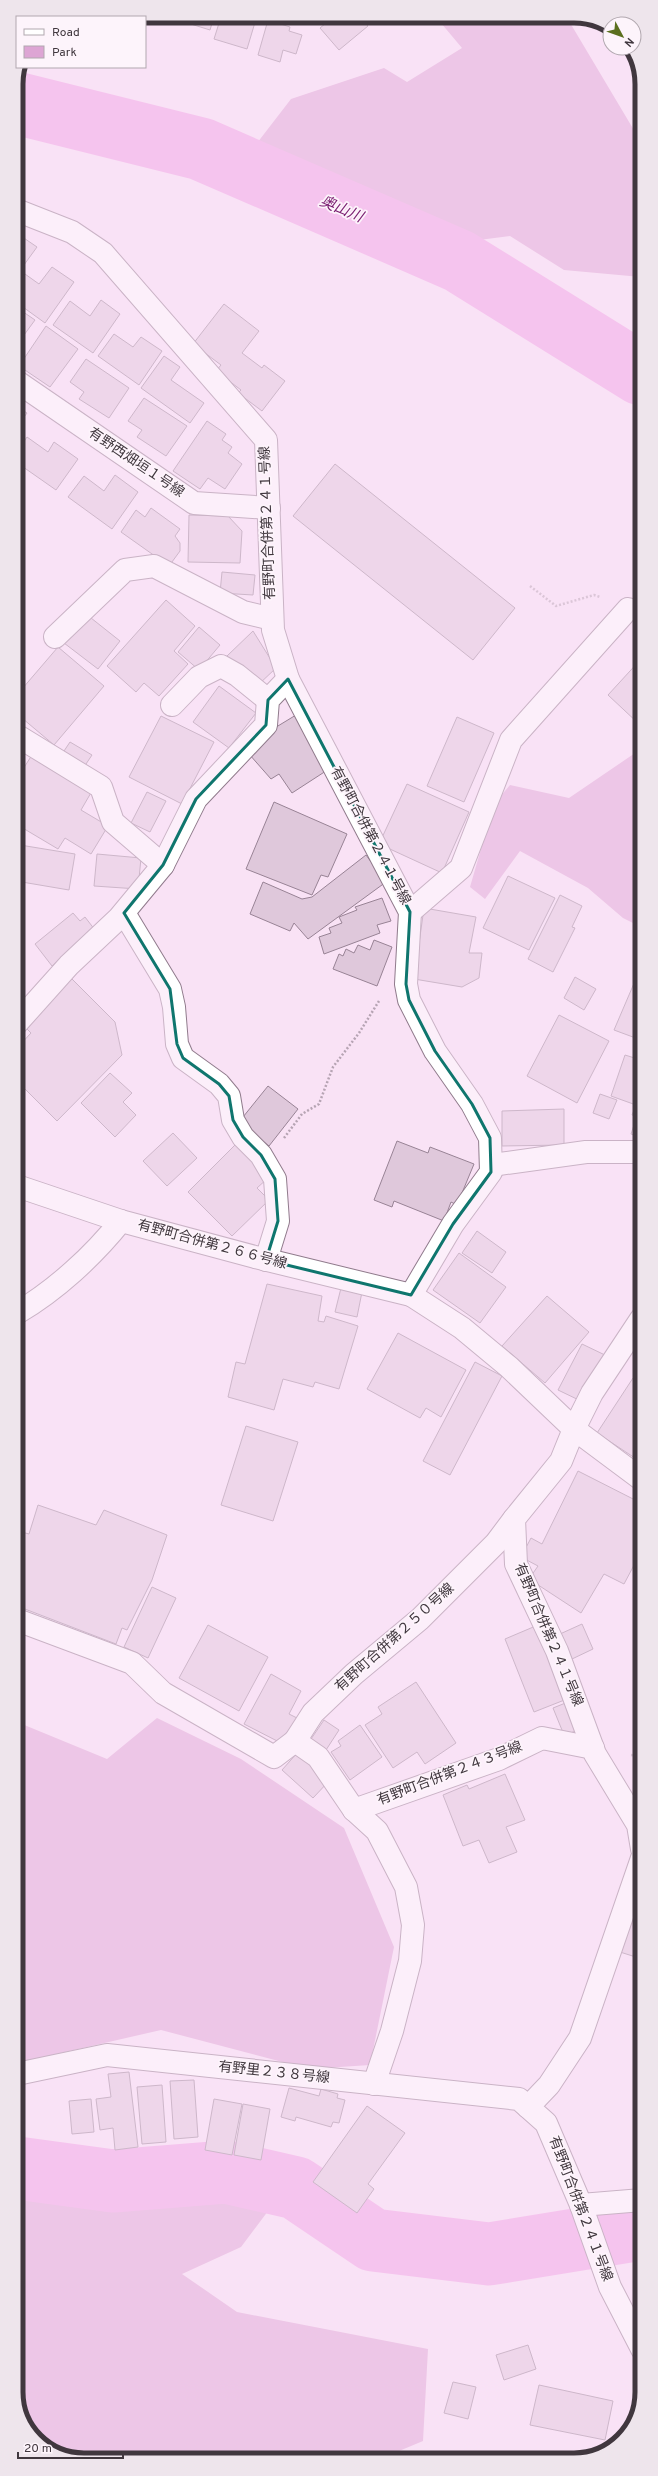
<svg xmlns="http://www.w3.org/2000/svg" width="658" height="2476" font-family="Overpass,'Noto Sans JP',sans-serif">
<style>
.green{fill:#dda5d4}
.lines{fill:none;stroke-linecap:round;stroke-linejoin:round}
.river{stroke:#f0a0e4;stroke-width:63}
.building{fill:#dfc8db;stroke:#988395}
.street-casing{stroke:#907b8c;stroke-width:24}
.path{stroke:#b6a4b3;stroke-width:2.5;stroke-dasharray:2 2;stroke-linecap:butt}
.street{stroke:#fff;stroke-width:22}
.marked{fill:none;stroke:#0f766e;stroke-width:3;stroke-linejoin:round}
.labels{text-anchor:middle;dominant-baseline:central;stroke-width:3.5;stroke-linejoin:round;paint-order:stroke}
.street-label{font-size:14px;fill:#40373e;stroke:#fdf4fb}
.water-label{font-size:15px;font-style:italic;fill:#781b6f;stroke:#fdf4fb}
.rim{fill:none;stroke:#40373e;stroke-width:5}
</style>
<rect width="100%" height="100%" fill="#f9e2f5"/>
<g class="green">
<polygon points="566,16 641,142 641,277 564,270 510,236 448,244 427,217 244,160 291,99 384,68 407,82 462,48 441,23 444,17"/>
<polygon points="641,749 641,927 623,918 588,888 520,851 485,899 470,887 494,804 510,785 569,798"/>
<polygon points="157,1718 241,1759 344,1828 394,1947 370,2065 309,2069 161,2030 17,2063 17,1722 107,1759"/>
<polygon points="17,2183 94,2193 227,2187 277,2199 241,2247 182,2274 237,2312 428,2349 423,2441 380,2459 80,2460 39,2443 17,2405"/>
</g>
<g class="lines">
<g class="river">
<polyline points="16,103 201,149 459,261 641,374"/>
<polyline points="17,2168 113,2181 226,2172 296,2188 373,2240 489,2254 642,2229"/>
</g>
</g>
<g class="building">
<polygon points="361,18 368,26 339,50 320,28 331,19"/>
<polygon points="256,19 247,49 214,39 220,20"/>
<polygon points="178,20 213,20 210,30"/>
<polygon points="268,20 290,27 289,31 302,35 296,54 283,50 280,62 258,55"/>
<polygon points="18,234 37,247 16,276 16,236"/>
<polygon points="52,267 74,282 45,323 16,302 16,287 25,274 39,284"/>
<polygon points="101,300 120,314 93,353 53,325 70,301 90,316"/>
<polygon points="224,304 259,331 242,353 262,368 264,365 285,381 262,411 238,393 241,390 216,371 221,365 193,344"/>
<polygon points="16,307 35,320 16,346"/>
<polygon points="46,326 78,349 50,387 19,366"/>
<polygon points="114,334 133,347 141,337 162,351 139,385 98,356"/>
<polygon points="164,356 180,367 171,380 204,403 190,423 141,388"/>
<polygon points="86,359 129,388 109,418 79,399 84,392 70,382"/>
<polygon points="144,398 187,426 166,456 137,437 142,430 128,421"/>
<polygon points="16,406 27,413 16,428"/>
<polygon points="207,421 226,434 222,440 232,447 228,453 242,464 225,489 208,478 200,489 173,471"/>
<polygon points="27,437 48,452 54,442 78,459 56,490 16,462 16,453"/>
<polygon points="335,464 515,608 473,660 293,516"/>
<polygon points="115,475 138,492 112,529 68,497 84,476 104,491"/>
<polygon points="151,508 180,529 175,536 180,543 180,551 169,566 121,532 136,510 145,517"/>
<polygon points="189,515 228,516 242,531 240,563 188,562"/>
<polygon points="222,572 255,575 253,595 220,593"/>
<polygon points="166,600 195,626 174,651 188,664 159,696 144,683 136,692 107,666"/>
<polygon points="86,614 120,641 98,669 64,643"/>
<polygon points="199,627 220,645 199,670 178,652"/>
<polygon points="253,631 276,668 257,686 227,656"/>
<polygon points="58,647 104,686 54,745 16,713 16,696"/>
<polygon points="641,659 641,722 639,724 608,695"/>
<polygon points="219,686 256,713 229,748 193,722"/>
<polygon points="296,715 329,769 292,793 279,774 271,779 249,754 268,732"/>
<polygon points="161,716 214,742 182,804 129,777"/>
<polygon points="457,717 494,733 464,802 427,786"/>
<polygon points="70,742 92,755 84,767 62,754"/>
<polygon points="32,755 92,791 81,810 108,826 91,854 65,838 58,849 16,824 16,780"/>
<polygon points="407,784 469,812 442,873 379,844"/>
<polygon points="147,792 166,801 150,832 131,823"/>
<polygon points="274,802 347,834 328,877 321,875 312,895 246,869"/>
<polygon points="20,845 75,854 69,890 16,881"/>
<polygon points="97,854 141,858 138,889 94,886"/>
<polygon points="366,855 386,882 308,939 294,923 290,931 250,914 263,882 302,899 312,897"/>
<polygon points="508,876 555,898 529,950 483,928"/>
<polygon points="560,895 582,906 572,927 575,928 553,972 528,959"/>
<polygon points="382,898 391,921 377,925 380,933 324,954 319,937 331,933 329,928 342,923 339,917 357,910 355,907"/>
<polygon points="424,908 476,917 469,953 482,953 479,978 462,987 414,979"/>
<polygon points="73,913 80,921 85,917 95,930 52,966 35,944"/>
<polygon points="374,940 392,947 377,986 333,969 339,954 343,956 346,949 354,953 358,945 370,950"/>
<polygon points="641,967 641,1040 614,1030"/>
<polygon points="68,975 115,1022 122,1055 57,1121 17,1081 17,1048 31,1033 21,1023"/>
<polygon points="575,977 596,989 584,1010 564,998"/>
<polygon points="559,1015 609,1041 577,1103 527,1076"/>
<polygon points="625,1055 641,1060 641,1138 631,1134 637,1116 632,1115 636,1105 611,1096"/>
<polygon points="110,1073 132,1093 123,1102 136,1115 115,1137 81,1103"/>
<polygon points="268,1086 298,1109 269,1146 239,1122"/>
<polygon points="600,1094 617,1100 609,1119 593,1113"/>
<polygon points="564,1109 564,1145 502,1146 502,1111"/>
<polygon points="173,1133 197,1158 167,1186 143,1161"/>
<polygon points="397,1141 428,1153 430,1147 474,1164 457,1205 451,1202 444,1221 394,1201 392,1207 374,1200"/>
<polygon points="235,1145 268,1178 257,1188 269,1200 232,1236 188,1192"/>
<polygon points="477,1231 506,1252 492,1273 462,1253"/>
<polygon points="459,1253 506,1287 480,1323 433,1290"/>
<polygon points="267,1284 322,1296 318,1321 324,1322 326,1316 358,1326 339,1389 315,1382 313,1387 283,1379 274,1410 228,1397 236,1362 245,1364"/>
<polygon points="341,1288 362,1292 357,1317 335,1312"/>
<polygon points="547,1296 589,1332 545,1383 502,1346"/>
<polygon points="398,1333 466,1370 441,1417 426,1408 420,1418 367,1389"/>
<polygon points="582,1344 607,1356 583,1402 558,1390"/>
<polygon points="475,1362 502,1376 450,1475 423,1461"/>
<polygon points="633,1378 641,1383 641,1462 597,1433"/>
<polygon points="246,1426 298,1442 273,1521 221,1505"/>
<polygon points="578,1471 641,1503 642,1550 624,1584 604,1574 581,1613 529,1579 538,1566 521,1557 531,1538 542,1544"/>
<polygon points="38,1505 96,1525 104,1510 167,1535 152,1580 127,1630 122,1628 116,1644 17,1606 17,1534 18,1531 29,1534"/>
<polygon points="152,1587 176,1598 148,1658 124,1647"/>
<polygon points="642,1620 642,1635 634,1626"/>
<polygon points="582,1624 593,1649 572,1659 560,1634"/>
<polygon points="208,1625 268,1657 239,1711 179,1678"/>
<polygon points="538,1625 567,1699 534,1712 505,1639"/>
<polygon points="271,1674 301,1691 289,1714 297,1718 283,1744 244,1724"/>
<polygon points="416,1682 456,1743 425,1764 417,1752 393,1768 365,1725 382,1714 378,1707"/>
<polygon points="568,1702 579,1730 564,1735 553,1708"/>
<polygon points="324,1720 339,1730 326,1750 311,1739"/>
<polygon points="360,1725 382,1757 350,1780 331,1752 341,1746 338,1741"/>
<polygon points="298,1752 329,1781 313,1798 282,1770"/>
<polygon points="505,1774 525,1820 506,1827 517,1852 489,1863 479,1840 463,1846 443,1795 467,1785 469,1789"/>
<polygon points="642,1893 642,1959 620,1952"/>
<polygon points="129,2072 138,2147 115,2150 113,2128 100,2130 96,2099 111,2097 108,2074"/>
<polygon points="194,2080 198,2137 174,2139 170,2081"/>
<polygon points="162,2085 166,2142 142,2144 137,2087"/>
<polygon points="289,2088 319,2096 321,2089 338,2094 337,2098 345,2100 339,2123 333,2122 331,2127 296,2117 295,2121 281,2117"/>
<polygon points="91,2099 94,2132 72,2134 69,2101"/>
<polygon points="214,2099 242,2104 232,2155 205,2150"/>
<polygon points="243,2104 270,2109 261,2160 234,2155"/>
<polygon points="367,2106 405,2133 368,2184 374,2189 357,2213 313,2182"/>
<polygon points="528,2345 536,2369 504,2380 496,2355"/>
<polygon points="453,2382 476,2387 468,2419 444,2413"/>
<polygon points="539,2385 613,2401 605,2440 530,2425"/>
</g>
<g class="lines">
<defs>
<g id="street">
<polyline points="16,210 72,232 103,253 266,440 273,630 288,679 410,912 406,984 409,1000 435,1051 472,1104 490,1138 491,1172 453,1224 411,1295 462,1328 509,1367 574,1429 561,1461 514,1519 516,1564 557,1651 595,1754 638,1825 642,1849"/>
<polyline points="16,381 194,503 269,508"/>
<polyline points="55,637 125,570 154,566 243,612 272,619"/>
<polyline points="172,705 199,677 221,666 237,675 268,700"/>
<polyline points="16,735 101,787 113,822 163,865"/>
<polyline points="410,912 461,868 511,740 628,609"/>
<polyline points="124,913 170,989 174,1007 177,1044 183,1058 219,1084 229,1096 233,1120 243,1137 261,1155 275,1179 278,1221 266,1260"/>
<polyline points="17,1023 69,965 119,918 163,865 196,799 266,725 268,700 288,679"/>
<polyline points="492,1165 586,1152 641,1152"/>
<polyline points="17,1186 121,1221 255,1257 411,1295"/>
<path d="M17 1313C56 1290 93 1256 121 1221"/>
<polyline points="641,1319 592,1393 574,1429 641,1479"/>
<polyline points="17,1620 132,1663 163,1693 274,1757 295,1741 318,1757 354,1810 377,1831 406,1887 413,1925 410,1961 392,2031 374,2084"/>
<polyline points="295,1741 313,1713 354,1674 420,1619 496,1543 514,1519"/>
<polyline points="354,1810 499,1759 542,1738 593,1748"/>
<polyline points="642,1858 580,2038 549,2085 528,2107 546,2123 581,2205 610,2287 642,2349"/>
<polyline points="17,2074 107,2055 519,2099 528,2107"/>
<polyline points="581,2205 642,2200"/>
</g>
</defs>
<use href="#street" class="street-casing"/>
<g class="path">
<polyline points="530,586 556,606 594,595 600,597"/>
<polyline points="284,1138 302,1114 319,1104 333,1067 359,1033 379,1001"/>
<polyline points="631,1755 642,1756"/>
</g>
<use href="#street" class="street"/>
</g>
<path d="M0 0H658V2476H0ZM288 679 410 912 406 984 409 1000 435 1051 472 1104 490 1138 491 1172 453 1224 411 1295 266 1260 278 1221 275 1179 261 1155 243 1137 233 1120 229 1096 219 1084 183 1058 177 1044 170 989 124 913 163 865 196 799 266 725 268 700Z" fill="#f9e2f5" fill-opacity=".55" fill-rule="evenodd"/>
<path class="marked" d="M288 679 410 912 406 984 409 1000 435 1051 472 1104 490 1138 491 1172 453 1224 411 1295 266 1260 278 1221 275 1179 261 1155 243 1137 233 1120 229 1096 219 1084 183 1058 177 1044 170 989 124 913 163 865 196 799 266 725 268 700Z"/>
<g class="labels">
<g class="street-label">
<text transform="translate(136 463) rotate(34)">有野西畑垣１号線</text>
<text transform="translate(268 523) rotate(-92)">有野町合併第２４１号線</text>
<text transform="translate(370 836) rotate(62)">有野町合併第２４１号線</text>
<text transform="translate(212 1245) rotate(15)">有野町合併第２６６号線</text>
<text transform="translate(548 1635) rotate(67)">有野町合併第２４１号線</text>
<text transform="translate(395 1638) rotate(-42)">有野町合併第２５０号線</text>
<text transform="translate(450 1774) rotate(-21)">有野町合併第２４３号線</text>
<text transform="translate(274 2073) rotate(6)">有野里２３８号線</text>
<text transform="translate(580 2209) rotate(69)">有野町合併第２４１号線</text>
</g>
<g class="water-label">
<text transform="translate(341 210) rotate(23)">奥山川</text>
</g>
</g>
<path d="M0 0H658V2476H0ZM84 23H574A61 61 0 0 1 635 84V2392A61 61 0 0 1 574 2453H84A61 61 0 0 1 23 2392V84A61 61 0 0 1 84 23Z" fill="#eee5ec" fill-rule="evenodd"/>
<path class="rim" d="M84 23H574A61 61 0 0 1 635 84V2392A61 61 0 0 1 574 2453H84A61 61 0 0 1 23 2392V84A61 61 0 0 1 84 23Z"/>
<rect x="16" y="16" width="130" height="52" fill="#fdf4fb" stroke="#b1a8af"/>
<rect x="24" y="29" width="20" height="6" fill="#ffffff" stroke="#b1a8af"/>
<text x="52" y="36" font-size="12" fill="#40373e">Road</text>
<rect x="24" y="46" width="20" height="12" fill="#dda5d4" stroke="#b1a8af"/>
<text x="52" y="56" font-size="12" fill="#40373e">Park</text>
<g transform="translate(622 36) rotate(131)"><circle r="19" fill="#fdf4fb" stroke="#b1a8af"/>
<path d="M0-3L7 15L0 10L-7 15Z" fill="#5b6f1e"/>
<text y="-6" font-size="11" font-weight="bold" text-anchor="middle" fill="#40373e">N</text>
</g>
<path d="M18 2452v6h105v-6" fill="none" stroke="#40373e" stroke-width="2"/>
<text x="24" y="2452" font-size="12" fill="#40373e" stroke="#fdf4fb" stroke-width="3" paint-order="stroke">20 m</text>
</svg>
